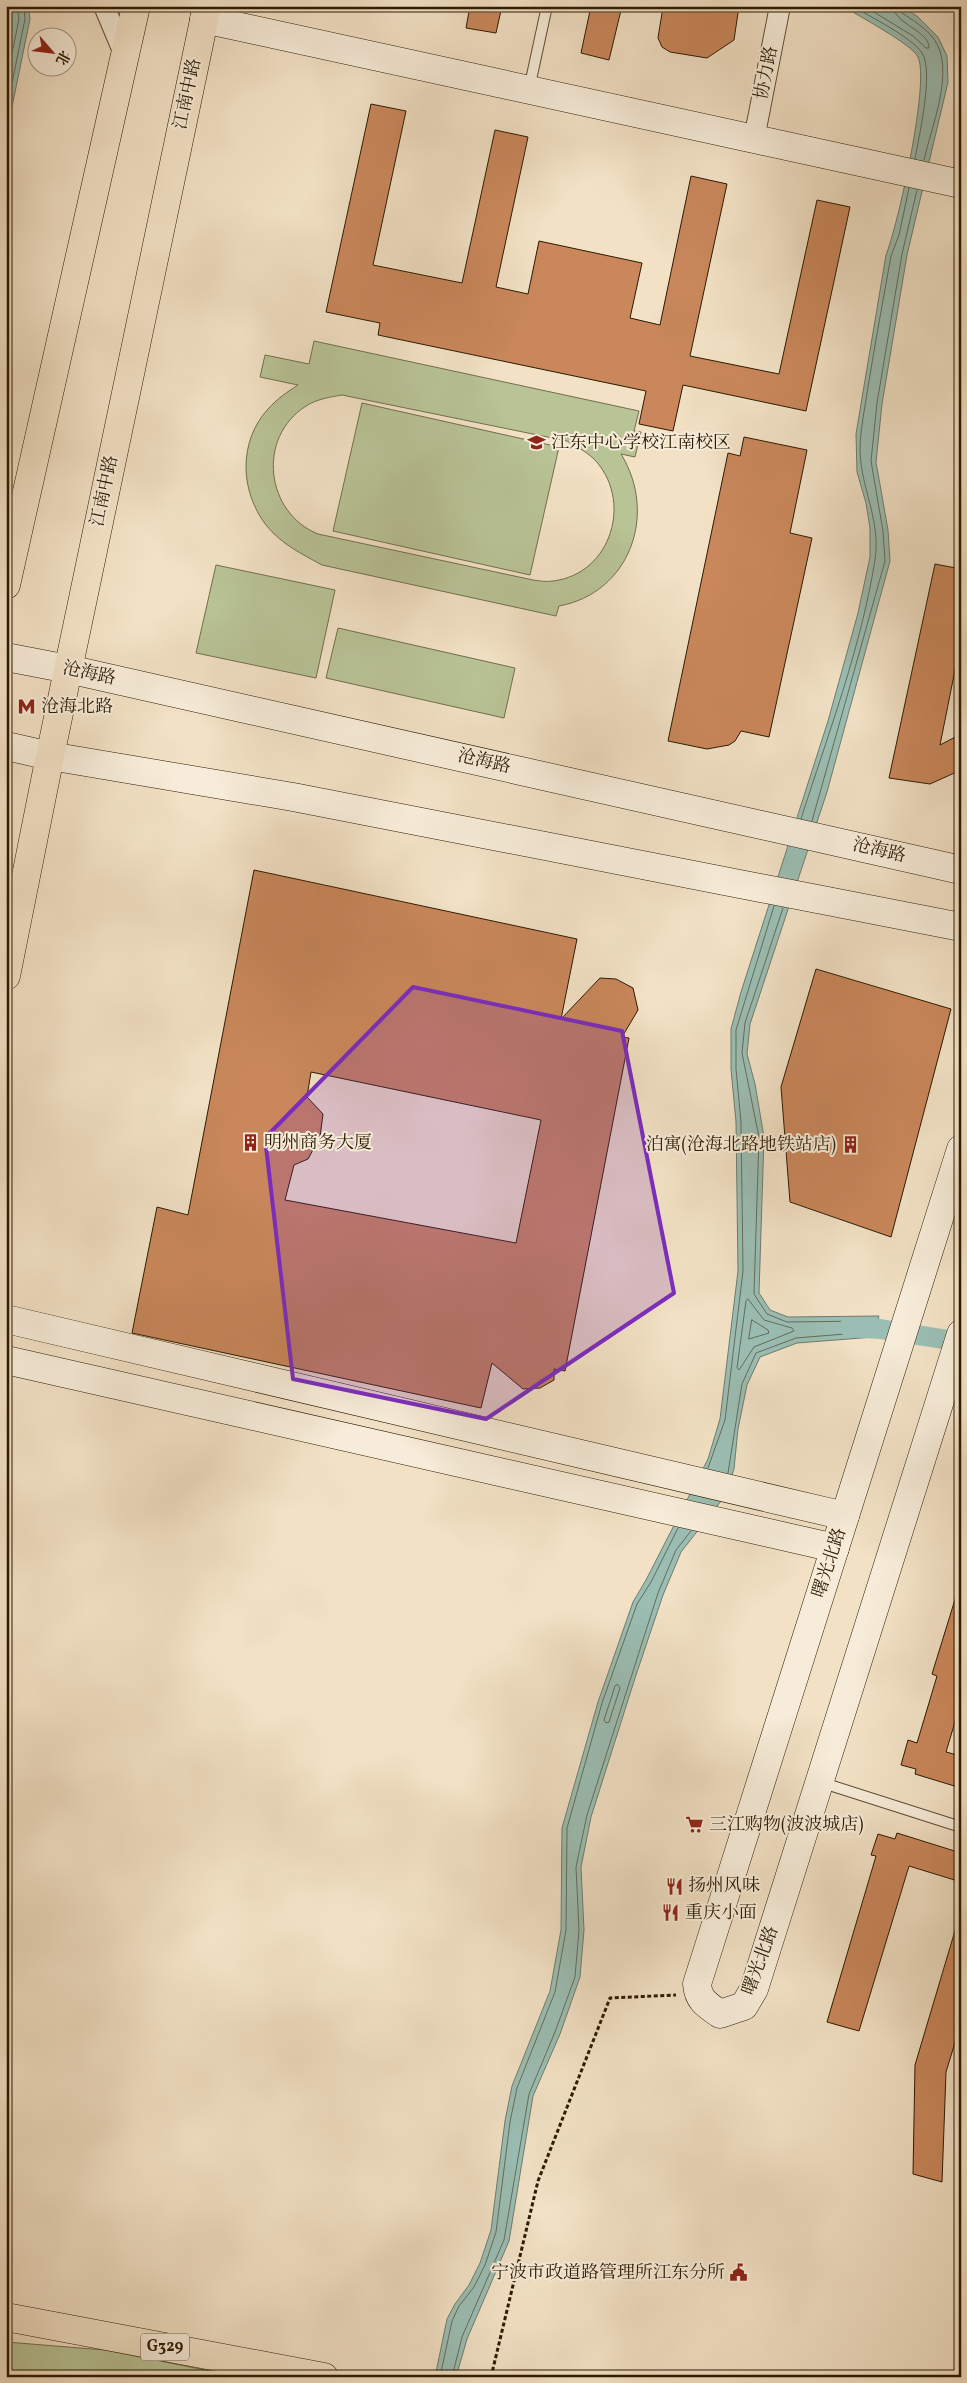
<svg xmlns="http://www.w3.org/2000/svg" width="967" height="2383" font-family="Vollkorn,'Noto Serif SC',serif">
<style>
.green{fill:#b8c396;stroke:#726e4c;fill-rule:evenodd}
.water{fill:#9bbeb4;stroke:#6e7c6d}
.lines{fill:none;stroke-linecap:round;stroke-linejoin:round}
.shore{stroke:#636c5b;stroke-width:1}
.canal{stroke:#9bbeb4;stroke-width:20}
.building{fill:#c9875b;stroke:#2b1a02;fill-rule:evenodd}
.lane-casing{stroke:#5d4c33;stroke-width:12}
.street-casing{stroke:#5d4c33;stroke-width:22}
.secondary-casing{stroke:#2b1a02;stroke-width:29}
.primary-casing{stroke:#2b1a02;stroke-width:29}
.highway-casing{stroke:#2b1a02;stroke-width:29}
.path{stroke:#2b1a02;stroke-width:3;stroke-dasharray:4 2.5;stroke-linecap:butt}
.lane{stroke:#f7ecd9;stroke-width:10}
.street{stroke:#f7ecd9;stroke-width:20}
.secondary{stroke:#f7ecd9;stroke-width:28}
.primary{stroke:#f2e1c5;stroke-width:28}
.highway{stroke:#f2e1c5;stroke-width:28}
.marked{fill:#7b2cbf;fill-opacity:0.2;stroke:#7b2cbf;stroke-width:4;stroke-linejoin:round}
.labels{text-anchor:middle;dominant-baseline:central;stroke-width:4;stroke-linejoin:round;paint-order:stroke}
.shield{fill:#f7ecd9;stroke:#685942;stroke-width:1}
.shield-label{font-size:16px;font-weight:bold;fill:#2b1a02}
.street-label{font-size:18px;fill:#2b1a02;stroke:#f7ecd9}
.poi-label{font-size:18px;fill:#2b1a02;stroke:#f7ecd9;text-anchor:start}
</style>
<rect width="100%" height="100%" fill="#f2e1c5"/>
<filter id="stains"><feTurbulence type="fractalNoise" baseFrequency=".004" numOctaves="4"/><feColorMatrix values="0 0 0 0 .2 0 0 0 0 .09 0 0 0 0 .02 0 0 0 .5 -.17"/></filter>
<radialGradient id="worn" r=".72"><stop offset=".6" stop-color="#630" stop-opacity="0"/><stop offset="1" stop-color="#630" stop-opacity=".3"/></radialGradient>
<g class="green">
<path d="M314 341 639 411 634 431 641 432 635 457 621 454C658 514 630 593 559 606L556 616 322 565C302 554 281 544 266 525 240 491 238 442 268 409 277 399 287 392 298 385L260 377 265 355 309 364ZM342 395 567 441C576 446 585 451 593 458 634 499 612 574 553 581 547 582 540 581 533 580L318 534C266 513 256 438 306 406 317 399 330 397 342 395Z"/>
<polygon points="362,403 559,447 530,575 333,531"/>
<polygon points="216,565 335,590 316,678 196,653"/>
<polygon points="338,628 515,668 504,718 326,678"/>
<polygon points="6,2342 105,2350 240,2377 6,2377"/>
</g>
<g class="water">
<polygon points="6,6 28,6 30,19 6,136"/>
<path d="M843 6H901L917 16 938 37 947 56 948 82 907 255 882 404 876 462 888 530 890 561 827 792 750 1024 747 1054 755 1084 764 1137 759 1293 770 1310 788 1317 879 1316 874 1337 797 1343 760 1357 747 1385 738 1429 734 1469 725 1496 681 1552 663 1595 635 1678 591 1817 581 1867 584 1930 580 1977 560 2034 533 2096 509 2241 467 2339 456 2377H435L447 2319 455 2304 469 2285 480 2263 491 2230 505 2121 512 2086 550 1991 561 1930 562 1828 598 1702 633 1602 646 1580 708 1459 720 1419 738 1271 736 1122 731 1069V1029L741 992 828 721 858 613 870 557V528L866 503 857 472 856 434 886 255C898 225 930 82 918 57 912 44 858 16 843 6Z"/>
</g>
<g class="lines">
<g class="shore">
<path d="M852 6C869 16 913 38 922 53 934 71 919 136 915 159"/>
<path d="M864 6 913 36 926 48H929C930 31 894 24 893 6"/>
<path d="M900 6 901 12C912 20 926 28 934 39 956 70 931 127 924 160"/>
<polyline points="6,83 19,19 17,6"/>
<polyline points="6,113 25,19 24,6"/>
<path d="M801 819C828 734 861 648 875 560 881 520 861 489 860 451 860 430 865 408 868 387 875 344 883 300 891 256L899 235 909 188"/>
<polyline points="812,821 885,561 883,531 871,461 877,403 902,254 917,190"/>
<polygon points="748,1299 764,1320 792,1328 794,1331 754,1347 739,1370 737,1368 746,1301"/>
<polygon points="752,1320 768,1330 769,1333 749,1339"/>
<polyline points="708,1468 725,1420 743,1271 741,1122 736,1069 736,1030 774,906"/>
<polyline points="728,1473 742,1384 756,1353 796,1338 869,1332 872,1324 869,1321 787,1322 767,1314 754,1294 759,1137 742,1053 745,1023 783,908"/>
<polygon points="618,1685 620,1688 609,1722 606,1723 604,1720 615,1686"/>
<polyline points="440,2377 452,2321 459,2306 474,2287 485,2265 496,2232 510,2122 517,2088 555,1992 566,1930 567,1828 602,1703 637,1604 651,1582 678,1528"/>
<polyline points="452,2377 462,2337 504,2240 529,2094 555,2032 575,1977 579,1930 576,1867 587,1815 658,1593 676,1550 691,1531"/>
</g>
<polyline class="canal" points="849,1327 880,1329 961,1342"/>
</g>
<g class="building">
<polygon points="470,6 502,6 496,33 466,28"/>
<polygon points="591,6 622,6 609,60 581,53"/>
<polygon points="689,6 739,6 734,40 707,58 670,52 662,47 658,38 663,7 688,11"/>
<polygon points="371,104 406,111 373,265 462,283 495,130 528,137 496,287 528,294 539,241 642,263 630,318 660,325 691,176 727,184 690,356 779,374 817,200 850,207 806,411 683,385 673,431 639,424 646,391 378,335 380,323 326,312"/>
<polygon points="744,437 807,450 790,533 812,538 769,737 741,731 735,741 729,745 707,749 668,741 728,453 740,456"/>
<polygon points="935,564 961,569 961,640 940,745 961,734 961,770 930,784 889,778"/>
<path d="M254 870 577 939 561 1019 600 978 616 979 633 988 638 1010 622 1037 629 1038 565 1371 554 1369V1380L540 1388 523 1389 492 1363 481 1408 132 1333 157 1207 188 1215ZM311 1072 541 1120 516 1243 285 1200 294 1165 308 1159 320 1137 323 1114 307 1097Z"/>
<polygon points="816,969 951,1009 891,1237 790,1202 781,1087"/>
<polygon points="957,1593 961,1593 961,1702 946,1752 961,1756 961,1788 915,1774 916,1769 901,1765 908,1740 917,1743 937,1676 932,1674"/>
<polygon points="897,1833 961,1853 961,1882 909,1866 859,2031 827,2022 876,1856 871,1855 878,1834 895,1839"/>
<polygon points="957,1924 961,1925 961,2023 946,2072 942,2182 913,2174 915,2065"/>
</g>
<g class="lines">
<defs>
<g id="lane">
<polyline points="529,89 547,6"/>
<polyline points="820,1782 961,1827"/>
</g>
<g id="street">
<polyline points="104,6 125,56"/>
<polyline points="754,139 780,6"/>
</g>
<g id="secondary">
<polyline points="204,19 961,184"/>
<polyline points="6,657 68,669 961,870"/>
<polyline points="6,746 50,756 293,797 961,927"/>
<path d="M961 1149 697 1984C698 2000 707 2005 720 2014L744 2006 754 1989 961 1334"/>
<polyline points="6,1319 845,1516"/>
<polyline points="6,1360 835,1548"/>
</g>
<g id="primary">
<polyline points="6,585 136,6"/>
<polyline points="6,976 50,756 207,6"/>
</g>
<polyline id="highway" points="6,2317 324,2377"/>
</defs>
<use href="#lane" class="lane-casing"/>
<use href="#street" class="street-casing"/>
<use href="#secondary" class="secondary-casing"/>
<use href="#primary" class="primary-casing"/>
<use href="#highway" class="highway-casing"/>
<polyline class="path" points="491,2377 538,2181 610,1998 676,1995"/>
<use href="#lane" class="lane"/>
<use href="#street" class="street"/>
<use href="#secondary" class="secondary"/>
<use href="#primary" class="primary"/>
<use href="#highway" class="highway"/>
</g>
<path class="marked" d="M413 987 622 1031 674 1293 486 1419 293 1379 265 1138Z"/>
<defs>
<symbol id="school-bare" viewBox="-9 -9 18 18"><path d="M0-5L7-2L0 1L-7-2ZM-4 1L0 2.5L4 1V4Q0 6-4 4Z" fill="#8f2418" stroke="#f7ecd9" stroke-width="2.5" paint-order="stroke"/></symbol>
<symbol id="metro-bare" viewBox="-9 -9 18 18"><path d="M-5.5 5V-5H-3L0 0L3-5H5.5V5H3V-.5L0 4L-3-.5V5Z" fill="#8f2418" stroke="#f7ecd9" stroke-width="2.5" paint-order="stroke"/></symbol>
<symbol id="building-bare" viewBox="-9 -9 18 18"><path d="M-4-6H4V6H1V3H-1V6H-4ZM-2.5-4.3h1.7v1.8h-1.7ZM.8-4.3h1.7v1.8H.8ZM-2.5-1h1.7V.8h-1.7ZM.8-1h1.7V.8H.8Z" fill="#8f2418" stroke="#f7ecd9" stroke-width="2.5" paint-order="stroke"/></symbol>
<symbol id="supermarket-bare" viewBox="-9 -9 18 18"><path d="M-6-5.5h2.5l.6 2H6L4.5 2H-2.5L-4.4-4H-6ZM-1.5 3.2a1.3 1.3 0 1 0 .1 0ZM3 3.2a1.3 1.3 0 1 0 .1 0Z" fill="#8f2418" stroke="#f7ecd9" stroke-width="2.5" paint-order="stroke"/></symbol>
<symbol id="restaurant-bare" viewBox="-9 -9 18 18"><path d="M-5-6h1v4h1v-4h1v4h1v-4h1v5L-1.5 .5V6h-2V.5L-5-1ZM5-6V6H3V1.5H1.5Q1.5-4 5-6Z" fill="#8f2418" stroke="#f7ecd9" stroke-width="2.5" paint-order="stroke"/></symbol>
<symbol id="civic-bare" viewBox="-9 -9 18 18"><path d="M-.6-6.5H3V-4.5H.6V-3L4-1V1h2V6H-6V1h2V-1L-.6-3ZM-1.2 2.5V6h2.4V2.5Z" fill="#8f2418" stroke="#f7ecd9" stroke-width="2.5" paint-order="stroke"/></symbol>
</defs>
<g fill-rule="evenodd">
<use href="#school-bare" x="524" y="430" width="25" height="25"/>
<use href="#metro-bare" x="14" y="694" width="25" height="25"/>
<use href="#building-bare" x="238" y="1130" width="25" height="25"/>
<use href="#building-bare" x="838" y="1132" width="25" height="25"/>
<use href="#supermarket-bare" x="682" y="1812" width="25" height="25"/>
<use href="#restaurant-bare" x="662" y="1874" width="25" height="25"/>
<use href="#restaurant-bare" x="658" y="1900" width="25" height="25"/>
<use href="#civic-bare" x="726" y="2260" width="25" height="25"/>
</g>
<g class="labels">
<rect class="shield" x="141" y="2333.5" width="48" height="27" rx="4"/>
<g class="shield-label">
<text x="165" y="2347">G329</text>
</g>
<g class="street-label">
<text transform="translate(767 73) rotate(-79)">协力路</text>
<text transform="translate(188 94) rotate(-78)">江南中路</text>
<text transform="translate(105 491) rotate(-78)">江南中路</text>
<text transform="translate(89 674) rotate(12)">沧海路</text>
<text transform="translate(484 762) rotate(13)">沧海路</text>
<text transform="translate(879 851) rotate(13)">沧海路</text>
<text transform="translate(830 1563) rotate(-72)">曙光北路</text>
<text transform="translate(761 1961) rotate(-70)">曙光北路</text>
</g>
<g class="poi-label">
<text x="551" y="443">江东中心学校江南校区</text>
<text x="41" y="707">沧海北路</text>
<text x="264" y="1143">明州商务大厦</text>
<text x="836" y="1145" text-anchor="end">泊寓(沧海北路地铁站店)</text>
<text x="709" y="1825">三江购物(波波城店)</text>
<text x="688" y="1886">扬州风味</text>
<text x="685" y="1913">重庆小面</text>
<text x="725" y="2273" text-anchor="end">宁波市政道路管理所江东分所</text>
</g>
</g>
<rect width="967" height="2383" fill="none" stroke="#f2e1c5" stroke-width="25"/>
<rect x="8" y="8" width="952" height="2368" fill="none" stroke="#2b1a02" stroke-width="2.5"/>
<rect x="12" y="12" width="942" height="2358" fill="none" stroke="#2b1a02"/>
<g transform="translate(52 52) rotate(118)"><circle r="24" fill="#f7ecd9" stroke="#a59883"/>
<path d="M0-4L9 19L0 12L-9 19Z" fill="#8f2418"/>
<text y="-8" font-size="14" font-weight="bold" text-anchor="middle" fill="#2b1a02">北</text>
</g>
<rect width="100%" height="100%" filter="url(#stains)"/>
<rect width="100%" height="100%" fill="url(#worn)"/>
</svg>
